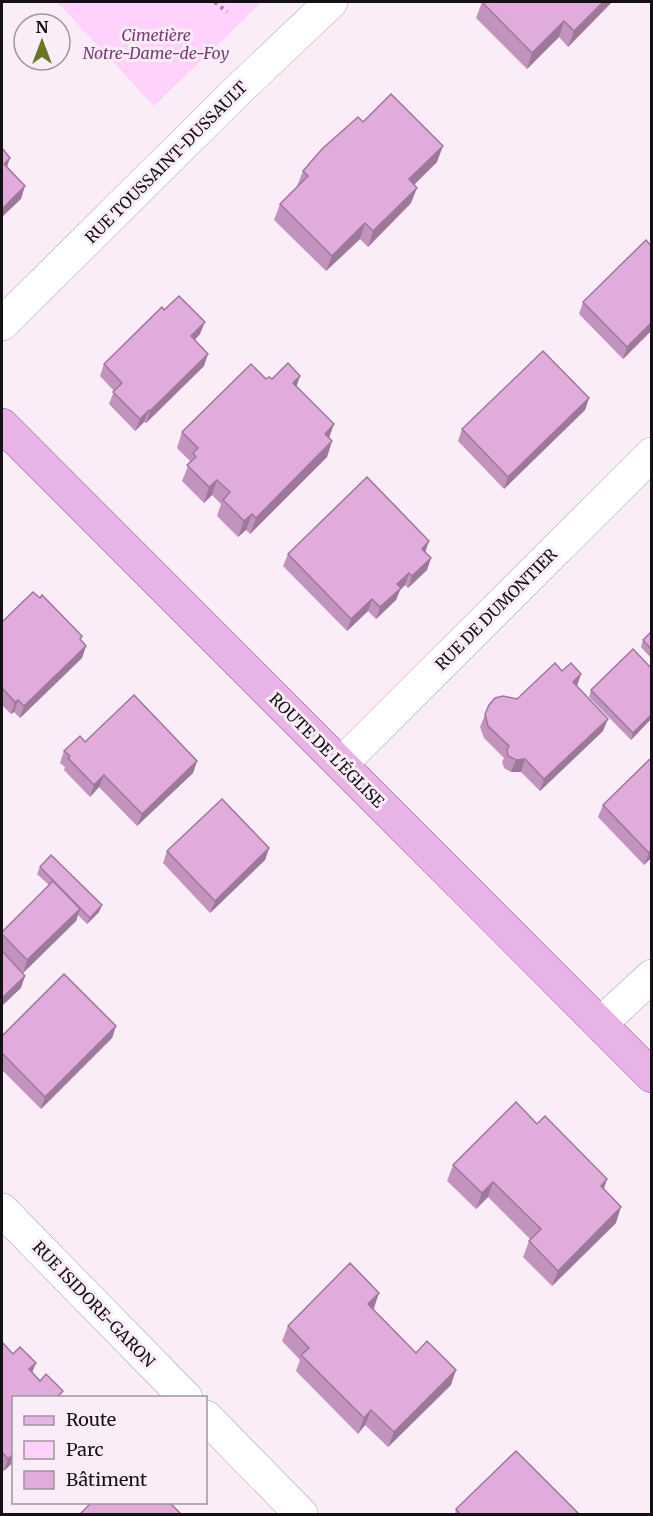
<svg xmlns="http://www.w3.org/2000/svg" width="653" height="1516" font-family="Merriweather,serif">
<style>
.green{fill:#ffd2fb}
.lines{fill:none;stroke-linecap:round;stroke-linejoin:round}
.minor-casing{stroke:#afa3ad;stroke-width:34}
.major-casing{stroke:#945991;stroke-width:34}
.path{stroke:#948a92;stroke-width:4;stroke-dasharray:3 4.5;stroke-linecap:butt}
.minor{stroke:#fff;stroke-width:33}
.major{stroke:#e8b3e5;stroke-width:33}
.wall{fill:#c293bd}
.shaded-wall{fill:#9e789a}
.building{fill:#e1abdc;stroke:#9e789a;stroke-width:1.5}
.labels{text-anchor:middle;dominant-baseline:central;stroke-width:6;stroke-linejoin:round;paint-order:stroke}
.park-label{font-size:16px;font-style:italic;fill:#793976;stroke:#faedf8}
.street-label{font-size:16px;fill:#151014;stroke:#faedf8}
</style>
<rect width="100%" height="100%" fill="#faedf8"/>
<polygon class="green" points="57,2 262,2 154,106"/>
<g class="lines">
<defs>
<g id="minor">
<polyline points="2,324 236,92 331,2"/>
<polyline points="341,764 652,454"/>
<polyline points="600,1024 652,976"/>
<polyline points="2,1210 186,1398"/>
<polyline points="206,1417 301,1514"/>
</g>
<polyline id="major" points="2,425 652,1076"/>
</defs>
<use href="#minor" class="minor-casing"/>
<use href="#major" class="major-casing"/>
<polyline class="path" points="215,2 227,12"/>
<use href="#minor" class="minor"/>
<use href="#major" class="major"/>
</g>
<g class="wall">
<polygon points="482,2 612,2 568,47 559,37 527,69 476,18"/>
<polygon points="363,122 437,162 414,184 411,203 368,247 360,239 326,271 274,220 280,204 298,187 297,186 303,171"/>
<polygon points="583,302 651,331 623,359 579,314"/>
<polygon points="164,310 200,334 195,340 204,366 146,423 144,422 135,431 109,404 114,391 100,376 104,364"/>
<polygon points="266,379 296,387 334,424 329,438 332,441 327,457 250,534 246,530 238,537 217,516 221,504 212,495 204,503 182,481 190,461 177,448 182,432"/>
<polygon points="589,398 585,410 504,489 458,441 462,429"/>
<polygon points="425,552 431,558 427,570 408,588 405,585 400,590 396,600 376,619 368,611 347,631 283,566 288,554"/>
<polygon points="2,622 81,640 86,646 82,658 20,718 14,712 11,714 2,705"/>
<polygon points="651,632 651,658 641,647 643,640"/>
<polygon points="577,686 603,731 540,791 521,772 511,772 504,768 502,762 504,758 484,738 480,727 489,705"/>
<polygon points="591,690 651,719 631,740 589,697"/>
<polygon points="85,742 197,761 193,773 137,826 99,787 90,797 64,770 65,767 60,763 64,751"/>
<polygon points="651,758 651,858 644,865 598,817 603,805"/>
<polygon points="269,848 265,860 210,913 163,863 167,851"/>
<polygon points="40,867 99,912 87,924 78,915 76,921 23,973 2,951 2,932 49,885 37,874"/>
<polygon points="116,1026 112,1038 41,1109 2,1070 2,1036"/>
<polygon points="453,1165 604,1189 616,1223 552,1286 523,1257 529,1241 531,1240 488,1197 476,1209 447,1181"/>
<polygon points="374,1308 373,1309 416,1353 451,1385 388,1447 365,1425 358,1434 296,1371 300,1360 282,1341 288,1326"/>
<polygon points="2,1342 13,1354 36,1363 32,1372 40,1381 63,1391 14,1398 14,1467 11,1464 4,1471 2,1469"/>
<polygon points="456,1509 580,1515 455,1515"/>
</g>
<g class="shaded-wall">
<polygon points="603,2 612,2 568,47 574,31"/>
<polygon points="564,21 559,37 527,69 532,53"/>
<polygon points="443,146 437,162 404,195 409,179"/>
<polygon points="10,158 6,170 4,164"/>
<polygon points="25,186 21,199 2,217 2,209"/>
<polygon points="417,188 411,203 368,247 373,231"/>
<polygon points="365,223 360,239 326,271 332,256"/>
<polygon points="205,322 200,334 186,348 191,336"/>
<polygon points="651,323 651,331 623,359 627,347"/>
<polygon points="208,354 204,366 146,423 150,411"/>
<polygon points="300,376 295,391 293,383"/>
<polygon points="589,398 585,410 504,489 508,477"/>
<polygon points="149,410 144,422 135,431 140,419"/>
<polygon points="334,424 328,440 325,434"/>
<polygon points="332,441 327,457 250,534 256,518"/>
<polygon points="217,480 212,495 204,503 209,487"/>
<polygon points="252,514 246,530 238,537 244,521"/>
<polygon points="429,541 425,553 422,549"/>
<polygon points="431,558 427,570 408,588 412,576"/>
<polygon points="409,573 405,585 400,590 396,600 376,619 380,607 397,584"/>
<polygon points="372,599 368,611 347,631 351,619"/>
<polygon points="86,646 82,658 20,718 24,706"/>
<polygon points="581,674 577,686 568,694 573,682"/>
<polygon points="18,700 14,712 11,714 15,702"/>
<polygon points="651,715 651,719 631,740 633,733"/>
<polygon points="608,719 603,731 540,791 544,779"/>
<polygon points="525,759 521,772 511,772 516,760"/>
<polygon points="197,761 193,773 137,826 142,814"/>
<polygon points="104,775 99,787 90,797 94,785"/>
<polygon points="269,848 265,860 210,913 215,901"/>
<polygon points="651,850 651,858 644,865 649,853"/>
<polygon points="102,905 99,912 87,924 90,918"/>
<polygon points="80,909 76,921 23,973 27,960"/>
<polygon points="25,976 21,988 2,1006 2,998"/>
<polygon points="116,1026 112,1038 41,1109 45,1097"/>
<polygon points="607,1179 602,1195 601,1186"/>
<polygon points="493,1182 488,1197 476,1209 482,1193"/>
<polygon points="621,1207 616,1223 552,1286 558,1271"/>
<polygon points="379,1293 374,1308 363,1320 368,1304"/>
<polygon points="36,1363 31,1375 29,1369"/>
<polygon points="456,1370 451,1385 388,1447 394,1432"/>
<polygon points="371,1410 365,1425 358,1434 364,1418"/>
<polygon points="14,1453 11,1464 4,1471 8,1459"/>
</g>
<g class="building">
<polygon points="482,2 603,2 574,31 564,21 532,53"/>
<polygon points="391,94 443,146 409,179 417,188 373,231 365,223 332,256 280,204 308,176 303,171 322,149 358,117 363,122"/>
<polygon points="2,148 10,158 4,164 25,186 2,209"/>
<polygon points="646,240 651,246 651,323 627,347 583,302"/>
<polygon points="179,296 205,322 191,336 208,354 150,411 149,410 140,419 113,392 122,383 104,364 162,307 164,310"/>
<polygon points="543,351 589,398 508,477 462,429"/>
<polygon points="288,363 300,376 293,383 334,424 325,434 332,441 256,518 252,514 244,521 223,500 230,492 217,480 209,487 187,465 196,457 193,453 198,448 182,432 251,364 266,379 269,377 272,379"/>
<polygon points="367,477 429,541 422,549 431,558 412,576 409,573 397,584 401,588 380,607 372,599 351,619 288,554"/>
<polygon points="33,592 40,598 42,595 82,636 80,639 86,646 24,706 18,700 15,702 2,688 2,622"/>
<polygon points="651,632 651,649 643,640"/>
<polygon points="633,649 651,668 651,715 633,733 591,690"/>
<polygon points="555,663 562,671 571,663 581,674 573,682 608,719 544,779 525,759 516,760 508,756 507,750 509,746 488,726 485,714 489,705 495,698 503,696 517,699"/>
<polygon points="134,695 197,761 142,814 104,775 94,785 68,758 70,756 64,751 80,736 85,742"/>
<polygon points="651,758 651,850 649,853 603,805"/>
<polygon points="222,799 269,848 215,901 167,851"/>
<polygon points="51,855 102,905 90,918 40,867"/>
<polygon points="53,881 80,909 27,960 2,934 2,932"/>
<polygon points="2,951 25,976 2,998"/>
<polygon points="64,974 116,1026 45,1097 2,1053 2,1036"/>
<polygon points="516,1102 537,1124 545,1116 607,1179 601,1186 621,1207 558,1271 529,1241 541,1229 493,1182 482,1193 453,1165"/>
<polygon points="350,1263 379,1293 368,1304 416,1353 427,1341 456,1370 394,1432 371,1410 364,1418 301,1355 309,1348 288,1326"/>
<polygon points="2,1342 13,1354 20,1347 36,1363 29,1369 40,1381 46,1374 63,1391 57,1397 58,1398 14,1398 14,1453 8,1459 2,1452"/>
<polygon points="516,1451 580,1515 461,1515 456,1509"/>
<polygon points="91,1503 170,1503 182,1515 79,1515"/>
</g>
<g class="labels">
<g class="park-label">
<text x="156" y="35">Cimetière<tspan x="156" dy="18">Notre-Dame-de-Foy</tspan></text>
</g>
<g class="street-label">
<text transform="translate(166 162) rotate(-45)">RUE TOUSSAINT-DUSSAULT</text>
<text transform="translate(496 609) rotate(-45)">RUE DE DUMONTIER</text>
<text transform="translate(327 750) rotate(45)">ROUTE DE L'ÉGLISE</text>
<text transform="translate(94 1304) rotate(46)">RUE ISIDORE-GARON</text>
</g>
</g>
<rect width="653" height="1516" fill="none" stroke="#151014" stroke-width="6"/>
<rect x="12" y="1396" width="195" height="108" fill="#faedf8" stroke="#9e959d" stroke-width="1.5"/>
<rect x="24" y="1416" width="30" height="9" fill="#e8b3e5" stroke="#9e959d" stroke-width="1.5"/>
<text x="66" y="1426" font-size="18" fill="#151014">Route</text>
<rect x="24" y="1441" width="30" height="18" fill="#ffd2fb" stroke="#9e959d" stroke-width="1.5"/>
<text x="66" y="1456" font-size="18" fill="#151014">Parc</text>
<rect x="24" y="1471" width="30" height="18" fill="#e1abdc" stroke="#9e959d" stroke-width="1.5"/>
<text x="66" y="1486" font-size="18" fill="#151014">Bâtiment</text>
<g transform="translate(42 42)"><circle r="28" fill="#faedf8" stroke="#9e959d" stroke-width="1.5"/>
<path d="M0-4.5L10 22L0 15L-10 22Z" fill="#677724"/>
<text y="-9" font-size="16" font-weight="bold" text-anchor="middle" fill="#151014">N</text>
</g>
</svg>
